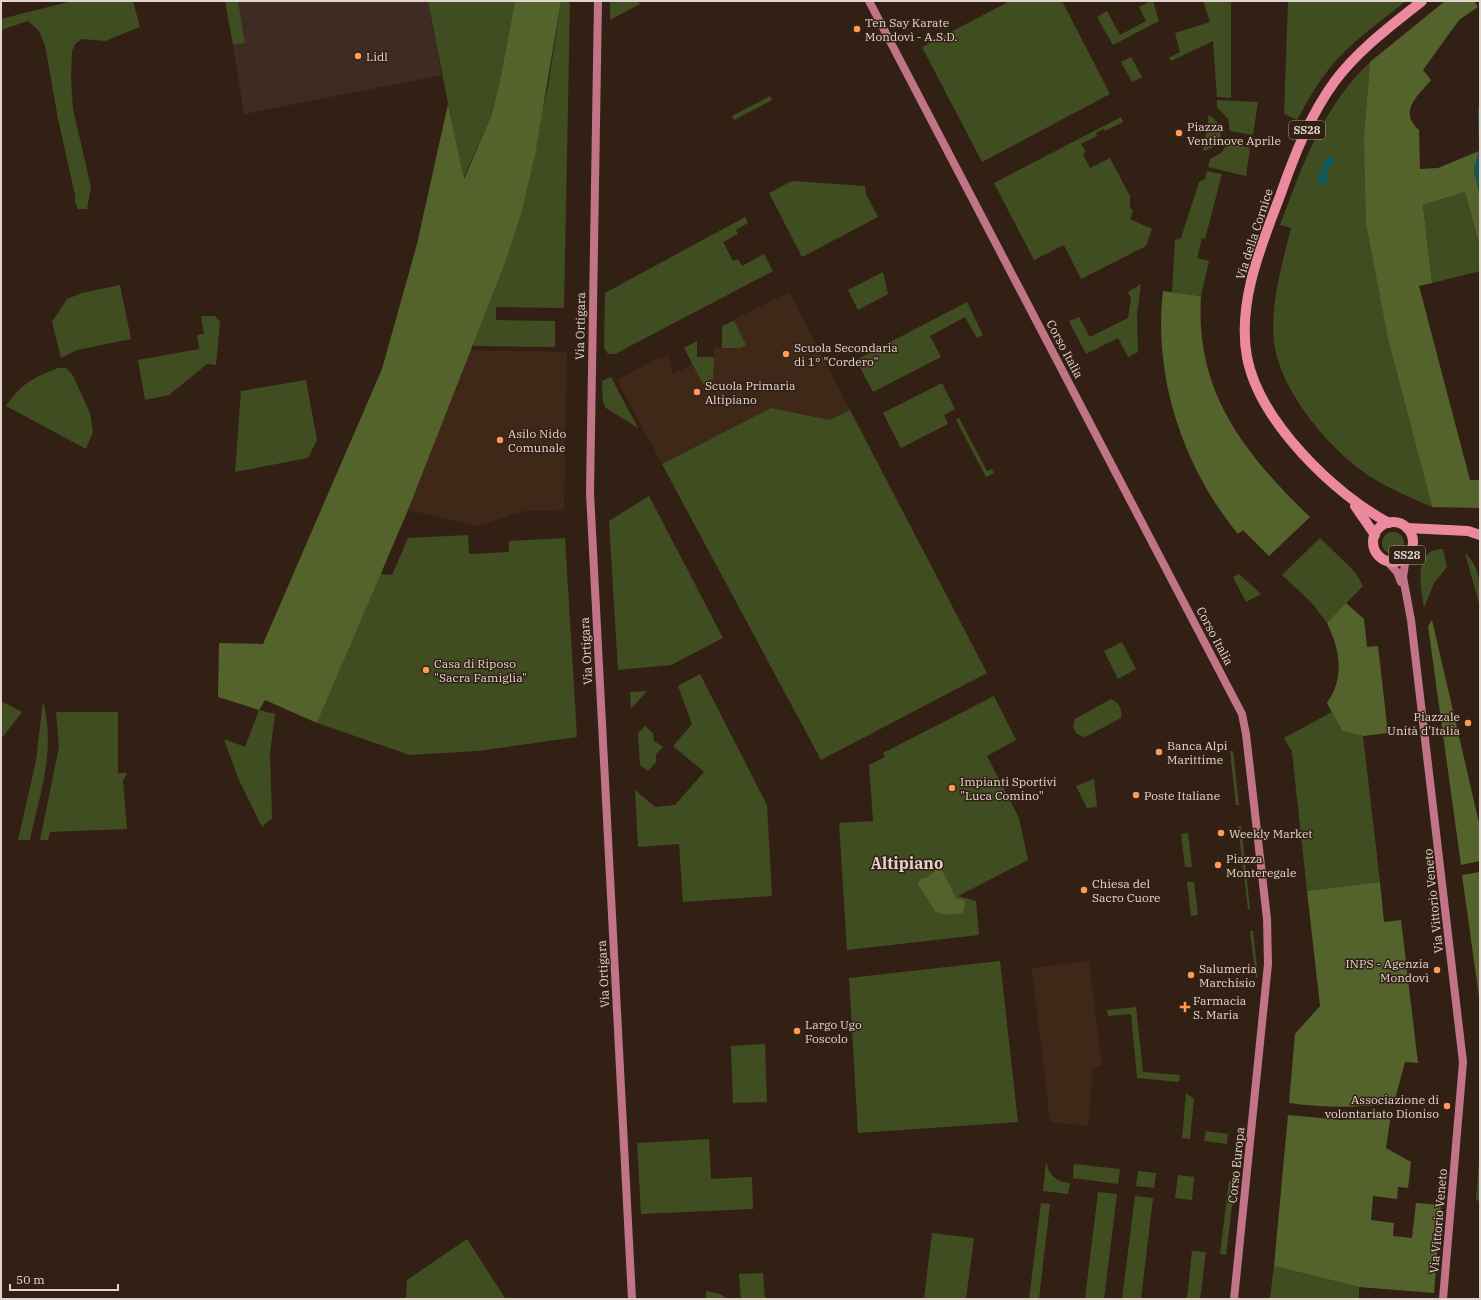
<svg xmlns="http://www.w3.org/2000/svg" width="1481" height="1300" font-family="'IBM Plex Serif',serif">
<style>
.commercial{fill:#3d2b24}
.built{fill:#402818}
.green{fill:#404d21}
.forest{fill:#53632b}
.water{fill:#12595b}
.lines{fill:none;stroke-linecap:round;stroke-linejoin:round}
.secondary{stroke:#c07485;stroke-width:8}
.primary{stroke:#eb899f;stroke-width:10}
.poi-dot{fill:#fe9b58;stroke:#332015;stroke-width:1.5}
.labels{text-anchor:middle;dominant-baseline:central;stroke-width:3;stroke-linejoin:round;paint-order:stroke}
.shield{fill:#332015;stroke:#ad9e96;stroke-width:1}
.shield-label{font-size:11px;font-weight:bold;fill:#e1d4cd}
.poi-label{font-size:12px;fill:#e1d4cd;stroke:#332015;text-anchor:start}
.street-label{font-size:12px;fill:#e1d4cd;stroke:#332015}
.district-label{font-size:16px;font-weight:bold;fill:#e1d4cd;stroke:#332015}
</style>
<rect width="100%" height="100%" fill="#332015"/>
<polygon class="commercial" points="238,1 428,1 442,75 244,114 233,45 245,43"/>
<g class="built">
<polygon points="789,292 850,410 830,420 771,408 662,464 617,380 654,360 669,355 672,375 705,357 714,357 714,347 722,347 722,326"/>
<polygon points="470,350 567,352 564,510 524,511 477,526 408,510"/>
<polygon points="1089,961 1102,1065 1093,1068 1088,1126 1050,1122 1032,968"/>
</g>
<g class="green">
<polygon points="72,1 133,1 140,27 105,41 82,39 75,44 72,51 71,80 73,109 91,187 87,209 78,209 75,202 75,195 58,119 45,45 39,31 28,21 1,30 1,19"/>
<polygon points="225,1 238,1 245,43 233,45"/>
<polygon points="428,1 515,1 501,75 492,114 463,179"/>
<polygon points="561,1 570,1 564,308 496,307 496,320 555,321 555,347 472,346 505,263 548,87"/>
<polygon points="610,1 638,1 640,4 610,20"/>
<polygon points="1010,1 1062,1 1110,94 982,162 922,47"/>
<polygon points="1151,1 1153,1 1159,21 1113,45 1097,17 1107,11 1120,35 1146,21 1139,7"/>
<polygon points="1203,1 1231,1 1231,98 1217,97 1213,41 1171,61 1169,58 1180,52 1175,33 1210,22"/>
<path d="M1288 1H1406C1381 21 1355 39 1334 63 1319 80 1308 100 1297 120L1284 114Z"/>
<polygon points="1131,57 1142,77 1132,82 1121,62"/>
<path d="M1370 62 1364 136 1389 343 1432 507C1412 498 1392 490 1374 479 1332 453 1280 392 1274 342 1270 304 1282 265 1291 228L1280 225 1282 220C1304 161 1324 106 1370 62Z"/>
<polygon points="770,96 772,100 734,120 732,116"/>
<polygon points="1217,100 1258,102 1253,135 1230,131 1228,119 1217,107"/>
<path d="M1209 115C1227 126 1224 147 1203 151Z"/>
<polygon points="1121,117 1123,122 1105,131 1104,129 1096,133 1097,136 1081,144 1086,152 1083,154 1090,168 1110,158 1130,196 1130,208 1133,210 1130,219 1152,229 1146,246 1081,279 1064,245 1034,260 994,183"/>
<polygon points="1228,143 1250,148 1246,176 1208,167 1210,159 1221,153"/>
<polygon points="1207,171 1222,174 1205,239 1202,238 1197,258 1209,261 1201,296 1172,292 1175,240 1181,238 1199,182 1205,179"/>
<polygon points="792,181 865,186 866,194 878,217 802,257 769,193"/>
<polygon points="1465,192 1480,247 1480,271 1432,283 1423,205"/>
<polygon points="745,217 748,223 736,230 738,234 723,242 733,261 738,259 742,266 764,254 773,271 615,354 608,354 604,348 605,293"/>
<polygon points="883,272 888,294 858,310 848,290"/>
<polygon points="1141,284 1137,315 1138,352 1128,357 1118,338 1086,354 1069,321 1079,317 1090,337 1128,318 1131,298 1128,292"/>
<polygon points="120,285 131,339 77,350 61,358 52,322 67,299 82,293"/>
<polygon points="967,302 983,335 977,338 965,317 930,336 941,357 873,392 856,360"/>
<polygon points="201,316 215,316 220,322 216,365 207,364 169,395 145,400 138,360 199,349 197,335 204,334"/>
<polygon points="734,321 746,345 741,348 722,348 722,326"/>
<polygon points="697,341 697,357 714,357 713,379 703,384 684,348"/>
<path d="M58 368H66L72 374 90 413 93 432 86 449 6 406C20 384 35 377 58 368Z"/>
<polygon points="611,377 638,428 606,408 603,402 602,381"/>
<polygon points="306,380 317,440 308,458 235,472 241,391"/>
<polygon points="942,383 955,409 944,415 948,424 901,448 883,413"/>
<polygon points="771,408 830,420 850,410 987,673 821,760 662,464"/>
<polygon points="959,418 987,471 992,469 994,473 986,477 956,420"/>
<polygon points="649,496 723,638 671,665 618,670 609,521"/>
<circle cx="1393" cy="543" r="11"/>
<polygon points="468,535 469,554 509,552 509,541 565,538 577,737 478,751 410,755 317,723 380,574 392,575 408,538"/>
<polygon points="1320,538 1355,572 1363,586 1327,623 1312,603 1282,575"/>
<path d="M1443 549 1447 567 1434 583 1424 608C1422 588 1411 549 1443 549Z"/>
<path d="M1465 553C1481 567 1480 586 1480 607Z"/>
<polygon points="1239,574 1261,594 1246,602 1233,577"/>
<polygon points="1122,642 1136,669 1118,679 1104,651"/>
<polygon points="700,674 767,805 772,896 683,902 679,844 638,847 635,790 655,807 675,805 704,772 673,746 692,724 678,686"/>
<polygon points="647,691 631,709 630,692"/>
<polygon points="994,696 1016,740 987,756 1019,818 1028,860 958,896 976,901 979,935 847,950 839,823 873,821 869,765 885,757 883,753"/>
<path d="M1111 699C1120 704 1122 708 1121 718L1085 737 1077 734 1073 727 1075 719Z"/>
<polygon points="1,701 22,712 1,739"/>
<path d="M43 701C56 751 40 792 30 840H18L36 761Z"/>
<polygon points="259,710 275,714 270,754 272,818 262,827 238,778 224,739 245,747"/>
<polygon points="56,712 118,712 118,773 127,773 123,781 127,829 50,832 48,840 40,840 59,747"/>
<polygon points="1332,712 1342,731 1363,736 1380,882 1307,891 1292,752 1284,738"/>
<polygon points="645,726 653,733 654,741 663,747 656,754 656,762 648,771 640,765 638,733"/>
<polygon points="1230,751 1233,751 1239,805 1236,805"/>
<polygon points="1094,779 1097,807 1087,808 1076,786"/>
<polygon points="1238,826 1241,826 1250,909 1248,909"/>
<polygon points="1188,833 1192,867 1185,867 1181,834"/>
<polygon points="1187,882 1194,882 1198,915 1191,916"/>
<polygon points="1250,931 1253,931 1258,977 1256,978"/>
<polygon points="1000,961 1018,1122 858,1133 849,978"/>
<polygon points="1136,1007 1143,1072 1180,1075 1179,1082 1137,1078 1131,1014 1108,1016 1107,1010"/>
<polygon points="765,1044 767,1102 733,1103 731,1046"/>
<polygon points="1186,1093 1194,1099 1190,1139 1182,1138"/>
<polygon points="1206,1131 1228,1134 1227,1144 1204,1141"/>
<polygon points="709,1139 711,1179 752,1177 753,1209 641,1214 637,1143"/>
<polygon points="1480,1149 1479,1201 1476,1200"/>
<path d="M1046 1162C1049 1175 1056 1182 1070 1183L1068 1194 1043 1191Z"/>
<polygon points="1074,1164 1120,1169 1118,1184 1073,1178"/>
<polygon points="1138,1171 1156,1173 1154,1188 1136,1186"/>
<polygon points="1178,1175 1194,1177 1192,1200 1175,1198"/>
<polygon points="1229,1181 1235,1182 1226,1255 1220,1254"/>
<polygon points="1098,1192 1117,1194 1104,1299 1085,1299"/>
<polygon points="1135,1196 1153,1198 1141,1299 1122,1299"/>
<polygon points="1041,1203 1050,1204 1039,1299 1029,1299"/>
<polygon points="932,1233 974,1238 966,1299 924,1299"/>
<polygon points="467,1239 505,1298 406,1299 407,1280"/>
<polygon points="1192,1251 1206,1252 1200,1299 1187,1299"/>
<polygon points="1274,1266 1359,1287 1359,1299 1270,1299"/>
<polygon points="763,1273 765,1299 741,1299 739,1274"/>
<polygon points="706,1291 720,1294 728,1299 706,1299"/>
</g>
<g class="forest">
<polygon points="515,1 561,1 535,155 521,214 505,263 408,510 317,723 265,700 259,710 218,697 219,643 263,644 382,369 417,244 448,104 464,179 492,114 501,75"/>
<path d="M1445 1H1474L1478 7 1459 20 1423 70 1431 80C1417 97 1398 111 1419 130L1420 169 1438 168 1479 151 1474 170 1480 197V247L1465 192 1423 205 1432 283 1419 286 1470 480H1480V508L1432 507 1389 343 1366 223 1364 136 1370 62Z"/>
<path d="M1163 291 1201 296C1195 393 1244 453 1310 517L1269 556 1243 530 1238 534C1183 467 1153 377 1163 291Z"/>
<path d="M1346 603 1364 619 1367 647 1378 646 1388 733 1363 736 1342 731 1327 703C1345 678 1340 649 1327 623Z"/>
<polygon points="1432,620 1480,827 1480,861 1461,865 1428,626"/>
<polygon points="937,861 956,898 965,901 963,913 949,915 936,912 918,884 920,879 926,878 935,871"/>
<polygon points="1480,872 1480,1004 1462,875"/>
<path d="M1380 882 1384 922 1401 920 1418 1063 1405 1062 1394 1103C1357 1108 1326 1108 1289 1103L1295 1034 1320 1006 1307 891Z"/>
<polygon points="1391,1114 1386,1148 1411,1162 1408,1188 1398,1187 1397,1199 1373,1196 1371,1220 1394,1223 1393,1236 1412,1238 1416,1203 1441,1205 1434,1293 1359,1287 1274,1266 1288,1115 1343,1120"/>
</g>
<g class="water">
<polygon points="1480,105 1480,197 1474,170 1479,151 1478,110"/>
<path d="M1328 156H1332L1335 162 1327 169 1328 182 1325 185H1321L1317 183C1318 178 1325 159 1328 156Z"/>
</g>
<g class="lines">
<g class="secondary">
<polyline points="598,1 590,493 632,1299"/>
<polyline points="869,1 1242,714 1246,734 1267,919 1268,964 1234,1299"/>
<polyline points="1406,557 1403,577 1411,620 1463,1062 1443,1299"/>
<polyline points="1387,561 1397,572 1401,582"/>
</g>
<g class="primary">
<polyline points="1355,506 1375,535"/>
<circle cx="1393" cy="542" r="20"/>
<path d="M1389 523C1334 494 1259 421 1247 357 1237 303 1261 246 1280 196 1294 156 1310 115 1335 81 1358 50 1392 25 1422 1"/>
<polyline points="1407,528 1468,531 1480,535"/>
</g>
</g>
<g class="poi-dot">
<circle cx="857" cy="29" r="4"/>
<circle cx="358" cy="56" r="4"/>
<circle cx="1179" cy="133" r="4"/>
<circle cx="786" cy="354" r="4"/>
<circle cx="697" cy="392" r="4"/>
<circle cx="500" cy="440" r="4"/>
<circle cx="426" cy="670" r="4"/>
<circle cx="1468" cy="723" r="4"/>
<circle cx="1159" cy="752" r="4"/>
<circle cx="952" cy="788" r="4"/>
<circle cx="1136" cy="795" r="4"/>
<circle cx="1221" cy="833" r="4"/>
<circle cx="1218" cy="865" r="4"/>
<circle cx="1084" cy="890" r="4"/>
<circle cx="1437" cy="970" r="4"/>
<circle cx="1191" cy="975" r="4"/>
<path d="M1183 1001h4v4h4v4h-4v4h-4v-4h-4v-4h4z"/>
<circle cx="797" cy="1031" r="4"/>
<circle cx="1447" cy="1106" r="4"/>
</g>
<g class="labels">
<g class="shield">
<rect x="1289" y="121" width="36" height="18" rx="3"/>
<rect x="1389" y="546" width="36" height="18" rx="3"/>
</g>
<g class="shield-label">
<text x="1307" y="130">SS28</text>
<text x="1407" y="555">SS28</text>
</g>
<g class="poi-label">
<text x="865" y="22">Ten Say Karate<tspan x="865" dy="14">Mondovì - A.S.D.</tspan></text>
<text x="366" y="56">Lidl</text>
<text x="1187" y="126">Piazza<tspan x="1187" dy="14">Ventinove Aprile</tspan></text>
<text x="794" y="347">Scuola Secondaria<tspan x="794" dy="14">di 1° "Cordero"</tspan></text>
<text x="705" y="385">Scuola Primaria<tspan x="705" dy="14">Altipiano</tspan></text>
<text x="508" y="433">Asilo Nido<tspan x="508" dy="14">Comunale</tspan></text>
<text x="434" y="663">Casa di Riposo<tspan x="434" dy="14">"Sacra Famiglia"</tspan></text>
<text x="1460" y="716" text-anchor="end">Piazzale<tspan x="1460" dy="14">Unità d'Italia</tspan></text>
<text x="1167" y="745">Banca Alpi<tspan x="1167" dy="14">Marittime</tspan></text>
<text x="960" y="781">Impianti Sportivi<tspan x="960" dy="14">"Luca Comino"</tspan></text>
<text x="1144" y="795">Poste Italiane</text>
<text x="1229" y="833">Weekly Market</text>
<text x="1226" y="858">Piazza<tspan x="1226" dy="14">Monteregale</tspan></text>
<text x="1092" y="883">Chiesa del<tspan x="1092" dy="14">Sacro Cuore</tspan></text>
<text x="1429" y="963" text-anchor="end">INPS - Agenzia<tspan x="1429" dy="14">Mondovì</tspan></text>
<text x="1199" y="968">Salumeria<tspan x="1199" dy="14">Marchisio</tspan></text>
<text x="1193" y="1000">Farmacia<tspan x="1193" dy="14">S. Maria</tspan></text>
<text x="805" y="1024">Largo Ugo<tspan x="805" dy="14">Foscolo</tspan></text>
<text x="1439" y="1099" text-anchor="end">Associazione di<tspan x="1439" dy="14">volontariato Dioniso</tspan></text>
</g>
<g class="street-label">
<text transform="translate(1254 234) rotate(-72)">Via della Cornice</text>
<text transform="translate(580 326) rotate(-89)">Via Ortigara</text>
<text transform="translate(1065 349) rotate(62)">Corso Italia</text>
<text transform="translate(1215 636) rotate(62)">Corso Italia</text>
<text transform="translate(586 651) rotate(-93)">Via Ortigara</text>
<text transform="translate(1433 901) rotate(-96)">Via Vittorio Veneto</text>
<text transform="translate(603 974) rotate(-93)">Via Ortigara</text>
<text transform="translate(1236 1165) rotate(-84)">Corso Europa</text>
<text transform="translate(1438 1221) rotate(-85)">Via Vittorio Veneto</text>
</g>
<g class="district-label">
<text x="907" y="863">Altipiano</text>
</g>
</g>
<rect width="1481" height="1300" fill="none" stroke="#e1d4cd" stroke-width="4"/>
<path d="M10 1284v6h108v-6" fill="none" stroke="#e1d4cd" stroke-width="2"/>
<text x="16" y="1284" font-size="12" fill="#e1d4cd" stroke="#332015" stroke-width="3" paint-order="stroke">50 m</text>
</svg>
